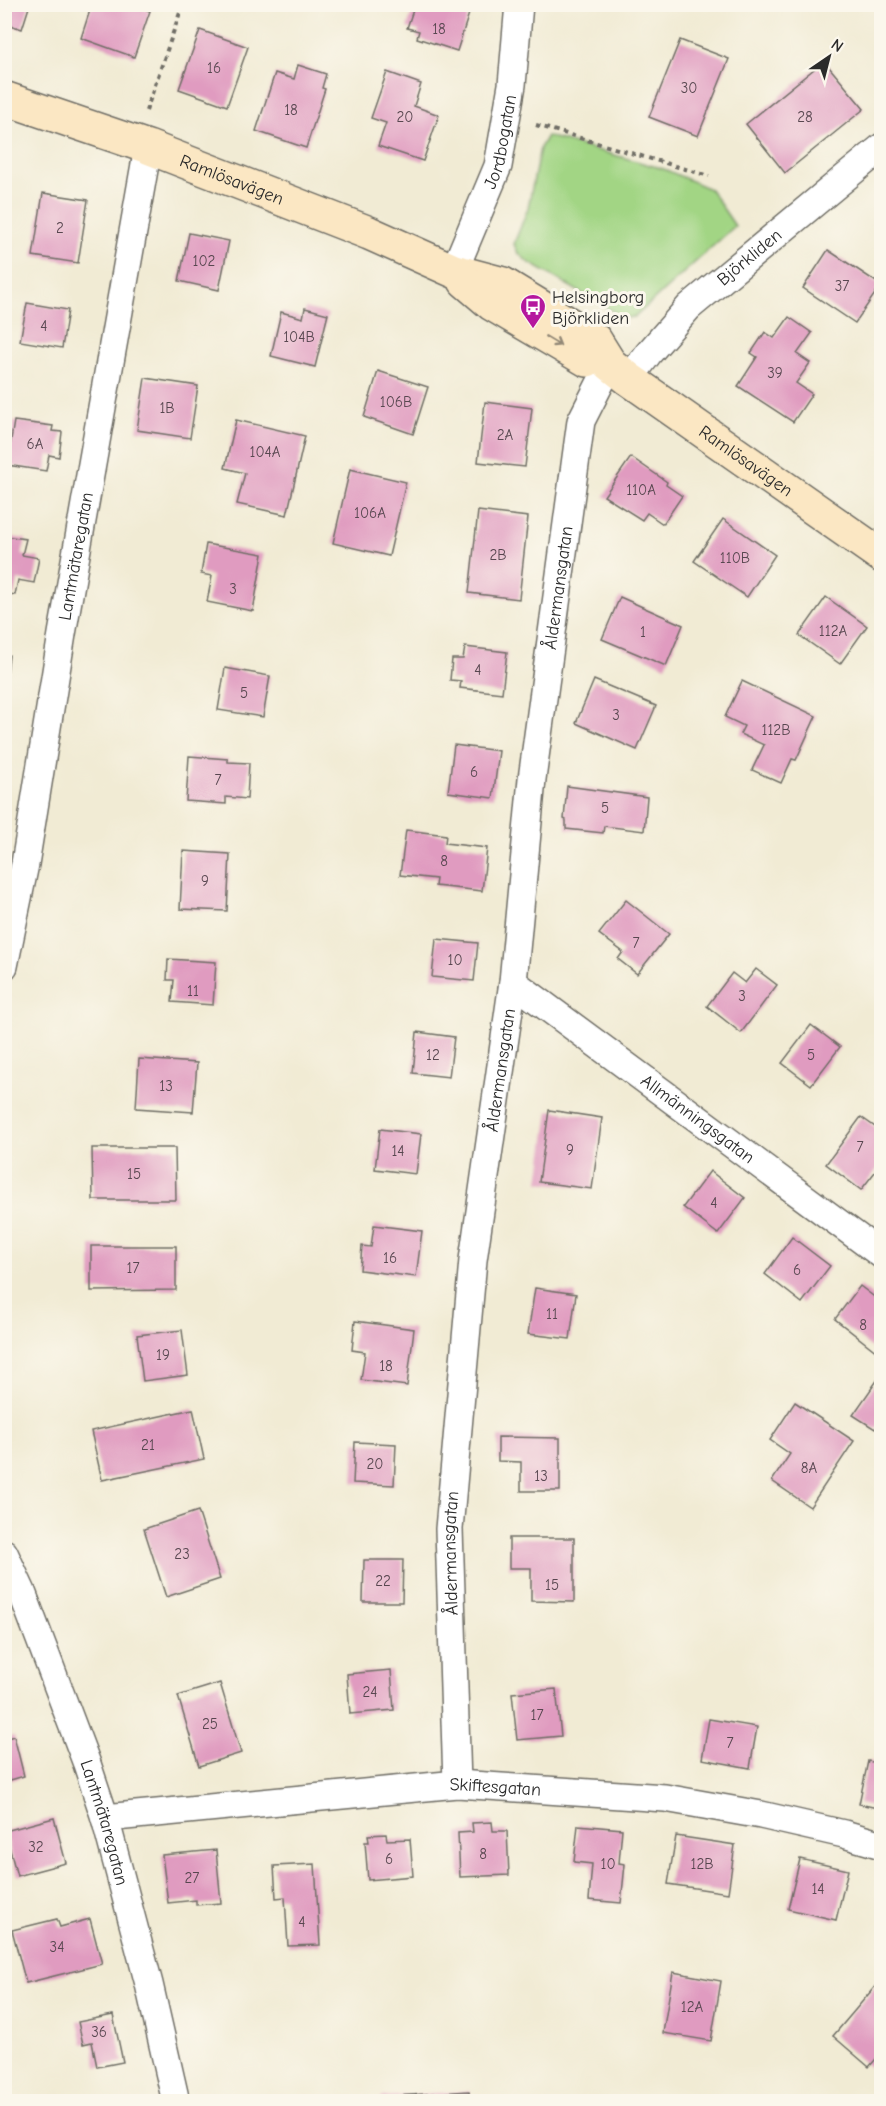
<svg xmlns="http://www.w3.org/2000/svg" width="886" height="2106" font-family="'Comic Neue',sans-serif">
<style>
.green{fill:#a2d584;stroke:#668058;stroke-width:1.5}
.building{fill:#e09bc0}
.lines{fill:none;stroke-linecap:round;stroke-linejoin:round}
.street-casing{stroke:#706e66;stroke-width:30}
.secondary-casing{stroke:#706e66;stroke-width:36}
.path{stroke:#706e66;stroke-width:4;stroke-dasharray:4.5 4.5;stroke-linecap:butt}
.street{stroke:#fff;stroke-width:27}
.secondary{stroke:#fbe7c3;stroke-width:33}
.oneway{stroke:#938977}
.labels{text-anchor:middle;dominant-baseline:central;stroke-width:6;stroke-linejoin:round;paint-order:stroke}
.number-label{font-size:15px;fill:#584750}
.street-label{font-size:18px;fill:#2b2b2b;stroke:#fbf7ec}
.poi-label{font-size:18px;fill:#2b2b2b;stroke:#fbf7ec;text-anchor:start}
</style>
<rect width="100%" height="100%" fill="#fbf7ec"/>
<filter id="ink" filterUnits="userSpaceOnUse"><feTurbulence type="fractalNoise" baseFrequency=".0167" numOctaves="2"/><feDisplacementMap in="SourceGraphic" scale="12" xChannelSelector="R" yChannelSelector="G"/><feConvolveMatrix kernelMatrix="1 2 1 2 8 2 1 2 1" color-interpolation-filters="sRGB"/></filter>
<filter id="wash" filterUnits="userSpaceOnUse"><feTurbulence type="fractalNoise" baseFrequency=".008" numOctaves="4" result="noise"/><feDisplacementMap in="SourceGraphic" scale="24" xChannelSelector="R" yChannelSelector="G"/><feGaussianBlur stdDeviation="1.35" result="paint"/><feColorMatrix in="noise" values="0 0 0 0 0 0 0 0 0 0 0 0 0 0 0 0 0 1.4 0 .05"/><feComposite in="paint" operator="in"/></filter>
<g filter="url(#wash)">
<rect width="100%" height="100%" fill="#f1ebd4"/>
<polygon class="green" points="547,136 664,169 710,189 735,226 635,317 624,318 528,262 518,253 514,244 528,208 540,148"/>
<g id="blocks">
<g class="building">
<polygon points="4,4 30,4 22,29 4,23"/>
<polygon points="92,4 132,4 150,11 134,57 81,38"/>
<polygon points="415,4 427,7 428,4 472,4 457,51 417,38 419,31 407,28"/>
<polygon points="200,30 248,47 227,106 179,89"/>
<polygon points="680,40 729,59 698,136 649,117"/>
<polygon points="824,61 864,109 785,173 746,124"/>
<polygon points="298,65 326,74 322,88 325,89 306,148 256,131 275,73 294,79"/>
<polygon points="387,72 421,84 414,106 439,115 423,161 378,146 386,123 371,118"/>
<polygon points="43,193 88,200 78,263 33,256"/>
<polygon points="189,233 229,241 219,290 179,281"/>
<polygon points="828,250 881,285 855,323 803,288"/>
<polygon points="27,303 68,310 62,348 20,341"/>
<polygon points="305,308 328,314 315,367 271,356 281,312 303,318"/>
<polygon points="789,317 812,333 797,354 810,363 796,383 812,394 793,422 738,386 757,357 751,353 765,332 774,338"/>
<polygon points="378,371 428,387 413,434 364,417"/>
<polygon points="145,378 198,386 190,438 137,430"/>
<polygon points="485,402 532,408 525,467 478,462"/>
<polygon points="236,420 305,436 287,515 237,504 245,473 225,468"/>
<polygon points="14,421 53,426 52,431 62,432 59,457 49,455 46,471 7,465"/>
<polygon points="631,457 667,482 666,485 682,496 663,524 647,513 642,520 604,496"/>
<polygon points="350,469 406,482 389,556 333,543"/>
<polygon points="478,511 528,517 519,599 469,593"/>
<polygon points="723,519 775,555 747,597 694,561"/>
<polygon points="4,536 26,539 22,555 39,558 34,583 18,580 15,595 4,593"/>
<polygon points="206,544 263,554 253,611 207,602 212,576 201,574"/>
<polygon points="620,597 683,625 666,666 602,639"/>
<polygon points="826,597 867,626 840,664 799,635"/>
<polygon points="465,647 507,652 502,693 460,688 461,681 450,680 452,659 463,659"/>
<polygon points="4,654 9,655 6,684 4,684"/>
<polygon points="225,668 270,676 263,717 218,710"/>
<polygon points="594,680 656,706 637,750 576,723"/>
<polygon points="742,681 816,716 796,760 792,759 781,783 752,770 764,745 740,734 744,726 725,717"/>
<polygon points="454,745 499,751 493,798 448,792"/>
<polygon points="189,756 228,759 228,762 249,763 247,799 226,797 226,804 186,801"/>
<polygon points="567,786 647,797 644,831 604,826 603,833 566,829 566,820 564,819"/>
<polygon points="406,830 446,835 445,843 487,848 482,891 435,886 436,879 400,875"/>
<polygon points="183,851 230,854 227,911 180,909"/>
<polygon points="626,900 669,934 637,974 618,959 623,952 599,934"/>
<polygon points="436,939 478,943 474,981 432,977"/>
<polygon points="168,959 216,962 213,1005 172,1002 174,980 167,980"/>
<polygon points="756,969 777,985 741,1033 707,1006 732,973 745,983"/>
<polygon points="811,1025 840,1047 811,1085 782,1063"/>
<polygon points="417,1032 454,1037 449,1077 413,1073"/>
<polygon points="139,1059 197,1063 193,1112 136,1108"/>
<polygon points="549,1110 602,1118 592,1189 539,1182"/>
<polygon points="861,1117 882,1132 882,1163 861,1190 826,1164"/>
<polygon points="380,1129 421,1134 416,1174 375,1169"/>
<polygon points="92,1148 175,1148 176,1200 93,1200"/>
<polygon points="710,1171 745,1198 718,1234 683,1207"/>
<polygon points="374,1225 422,1231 416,1277 360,1270 362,1246 371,1247"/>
<polygon points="792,1237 830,1266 802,1303 765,1274"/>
<polygon points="91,1246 176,1246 176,1290 91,1291"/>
<polygon points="860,1286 877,1299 879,1296 882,1299 882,1356 835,1319"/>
<polygon points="535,1288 576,1294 570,1339 528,1334"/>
<polygon points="355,1321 414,1329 407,1386 361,1380 365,1352 352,1350"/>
<polygon points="182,1330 188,1375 143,1381 137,1335"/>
<polygon points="878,1379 882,1382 882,1420 875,1429 853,1415"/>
<polygon points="795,1402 854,1441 810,1507 772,1481 790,1454 770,1440"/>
<polygon points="193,1409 204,1459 102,1480 91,1431"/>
<polygon points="498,1437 560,1438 560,1491 521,1491 521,1462 498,1461"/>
<polygon points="355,1442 396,1444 394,1485 353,1483"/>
<polygon points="198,1511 220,1579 166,1597 144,1529"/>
<polygon points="509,1538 574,1538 574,1602 531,1601 531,1568 509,1568"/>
<polygon points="364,1560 403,1560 402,1602 363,1602"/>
<polygon points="391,1670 394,1710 350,1714 347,1674"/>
<polygon points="220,1683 241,1753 199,1766 178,1696"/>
<polygon points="556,1689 561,1736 517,1740 512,1693"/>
<polygon points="709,1719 757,1727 750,1768 702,1759"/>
<polygon points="14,1736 24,1776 4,1782 4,1739"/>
<polygon points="868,1761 882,1764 882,1809 859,1804"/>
<polygon points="54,1818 66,1863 17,1876 5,1831"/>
<polygon points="492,1822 493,1831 507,1831 509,1875 460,1877 458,1833 473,1832 472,1823"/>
<polygon points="578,1825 622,1829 619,1863 625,1864 621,1903 589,1900 592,1864 574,1862"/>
<polygon points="386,1834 387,1840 410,1839 413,1876 368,1880 365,1842 369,1842 368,1835"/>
<polygon points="676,1836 735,1845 728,1893 668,1884"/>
<polygon points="216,1850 221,1903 196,1905 196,1900 168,1903 162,1855"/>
<polygon points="800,1859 848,1870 836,1920 788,1909"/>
<polygon points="315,1864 320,1945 288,1946 285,1897 276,1898 274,1866"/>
<polygon points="57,1919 60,1927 90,1919 102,1964 26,1983 12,1930"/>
<polygon points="673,1972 721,1981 711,2041 663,2033"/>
<polygon points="878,1983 882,1986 882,2052 869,2067 833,2036"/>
<polygon points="113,2015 123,2062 97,2067 92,2042 83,2044 78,2022"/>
<polygon points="469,2091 470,2102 381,2102 381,2097"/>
</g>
</g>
</g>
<g filter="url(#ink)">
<use href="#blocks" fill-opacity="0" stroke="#706e66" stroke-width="1.5"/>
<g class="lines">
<defs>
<g id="street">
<path id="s1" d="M454 271 498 166 512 85 519 4"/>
<path id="s2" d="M629 379 648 354 689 307 882 147"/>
<path id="s3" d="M4 966 25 864 62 634 148 147"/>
<path id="s4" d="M513 982 882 1255"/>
<path id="s5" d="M4 1553 22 1592 87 1764 105 1818 149 1984 176 2102"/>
<path id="s6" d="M457 1784 449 1529 473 1260 513 982 532 779 581 421 610 364"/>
<path id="s7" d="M105 1818 457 1784 665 1798 761 1815 844 1834 882 1845"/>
</g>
<g id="secondary">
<path id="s8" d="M4 98 148 147 369 233 454 271 503 284 595 340 610 364 629 379 882 556"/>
<polyline points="465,281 492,304 587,360"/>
</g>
</defs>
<use href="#street" class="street-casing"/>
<use href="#secondary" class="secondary-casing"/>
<g class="path">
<polyline points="146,111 183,4"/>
<polyline points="536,125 709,176"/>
</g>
<use href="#street" class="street"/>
<use href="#secondary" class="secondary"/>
</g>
<defs><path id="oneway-shaft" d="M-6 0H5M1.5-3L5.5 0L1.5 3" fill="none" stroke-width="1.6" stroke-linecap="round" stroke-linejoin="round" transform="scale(1.5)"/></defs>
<use class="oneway" href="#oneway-shaft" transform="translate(553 341) rotate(31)"/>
</g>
<defs>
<symbol id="bus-pin" viewBox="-11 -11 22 30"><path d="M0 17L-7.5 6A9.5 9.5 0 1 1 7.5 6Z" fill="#b5179e" stroke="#fbf7ec"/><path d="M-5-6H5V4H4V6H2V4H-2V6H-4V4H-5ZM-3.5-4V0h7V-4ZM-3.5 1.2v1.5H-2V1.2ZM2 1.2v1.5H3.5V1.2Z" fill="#fff"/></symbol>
</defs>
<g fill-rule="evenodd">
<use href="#bus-pin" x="518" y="292" width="30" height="40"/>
</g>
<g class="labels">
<g class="number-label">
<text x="439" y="29">18</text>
<text x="214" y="68">16</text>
<text x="689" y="88">30</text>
<text x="291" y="110">18</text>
<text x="405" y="117">20</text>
<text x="805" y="117">28</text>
<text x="60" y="228">2</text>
<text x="204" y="261">102</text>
<text x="842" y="286">37</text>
<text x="44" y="326">4</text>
<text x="299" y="337">104B</text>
<text x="775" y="373">39</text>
<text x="396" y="402">106B</text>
<text x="167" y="408">1B</text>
<text x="505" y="435">2A</text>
<text x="35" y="444">6A</text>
<text x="265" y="452">104A</text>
<text x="641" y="490">110A</text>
<text x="370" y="513">106A</text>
<text x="498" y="555">2B</text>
<text x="735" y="558">110B</text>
<text x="233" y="589">3</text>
<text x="833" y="631">112A</text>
<text x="643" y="632">1</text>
<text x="478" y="670">4</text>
<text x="244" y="693">5</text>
<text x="616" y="715">3</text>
<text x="776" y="730">112B</text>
<text x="474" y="772">6</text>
<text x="218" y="780">7</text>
<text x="605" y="808">5</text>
<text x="444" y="861">8</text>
<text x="205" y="881">9</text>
<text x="636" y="943">7</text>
<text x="455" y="960">10</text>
<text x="193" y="991">11</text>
<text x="742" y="996">3</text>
<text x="433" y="1055">12</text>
<text x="811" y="1055">5</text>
<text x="166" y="1086">13</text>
<text x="860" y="1147">7</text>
<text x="570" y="1150">9</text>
<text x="398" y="1151">14</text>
<text x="134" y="1174">15</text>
<text x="714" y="1203">4</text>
<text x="390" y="1258">16</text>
<text x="133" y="1268">17</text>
<text x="797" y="1270">6</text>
<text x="552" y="1314">11</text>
<text x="863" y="1325">8</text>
<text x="163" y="1355">19</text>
<text x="386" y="1366">18</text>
<text x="148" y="1445">21</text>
<text x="375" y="1464">20</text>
<text x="809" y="1468">8A</text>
<text x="541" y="1476">13</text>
<text x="182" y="1554">23</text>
<text x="383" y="1581">22</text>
<text x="552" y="1585">15</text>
<text x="370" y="1692">24</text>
<text x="537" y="1715">17</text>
<text x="210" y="1724">25</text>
<text x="730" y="1743">7</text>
<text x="36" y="1847">32</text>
<text x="483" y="1854">8</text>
<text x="389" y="1859">6</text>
<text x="608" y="1864">10</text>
<text x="702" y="1864">12B</text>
<text x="192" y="1878">27</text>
<text x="818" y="1889">14</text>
<text x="302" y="1922">4</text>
<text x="57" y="1947">34</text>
<text x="692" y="2007">12A</text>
<text x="99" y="2032">36</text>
</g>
<g class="street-label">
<text stroke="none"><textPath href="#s1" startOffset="138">Jordbogatan</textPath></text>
<text stroke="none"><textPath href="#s8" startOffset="242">Ramlösavägen</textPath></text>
<text stroke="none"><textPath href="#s2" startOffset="172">Björkliden</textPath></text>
<text stroke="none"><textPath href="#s8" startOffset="836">Ramlösavägen</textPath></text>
<text stroke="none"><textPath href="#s3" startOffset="416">Lantmätaregatan</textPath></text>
<text stroke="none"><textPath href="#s6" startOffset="1203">Åldermansgatan</textPath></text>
<text stroke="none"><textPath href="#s6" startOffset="717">Åldermansgatan</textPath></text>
<text stroke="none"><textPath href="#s4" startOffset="230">Allmänningsgatan</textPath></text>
<text stroke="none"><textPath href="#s6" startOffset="231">Åldermansgatan</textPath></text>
<text stroke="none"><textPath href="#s7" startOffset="392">Skiftesgatan</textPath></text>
<text stroke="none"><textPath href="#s5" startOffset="288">Lantmätaregatan</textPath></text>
</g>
<g class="poi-label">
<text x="552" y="297">Helsingborg<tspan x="552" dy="21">Björkliden</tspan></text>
</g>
</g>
<rect width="886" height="2106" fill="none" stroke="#fbf7ec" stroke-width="24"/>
<g transform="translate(829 57) rotate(35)" stroke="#fbf7ec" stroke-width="4.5" paint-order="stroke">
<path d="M0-4.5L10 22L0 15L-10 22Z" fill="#2b2b2b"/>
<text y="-9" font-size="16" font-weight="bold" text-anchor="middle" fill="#2b2b2b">N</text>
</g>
</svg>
